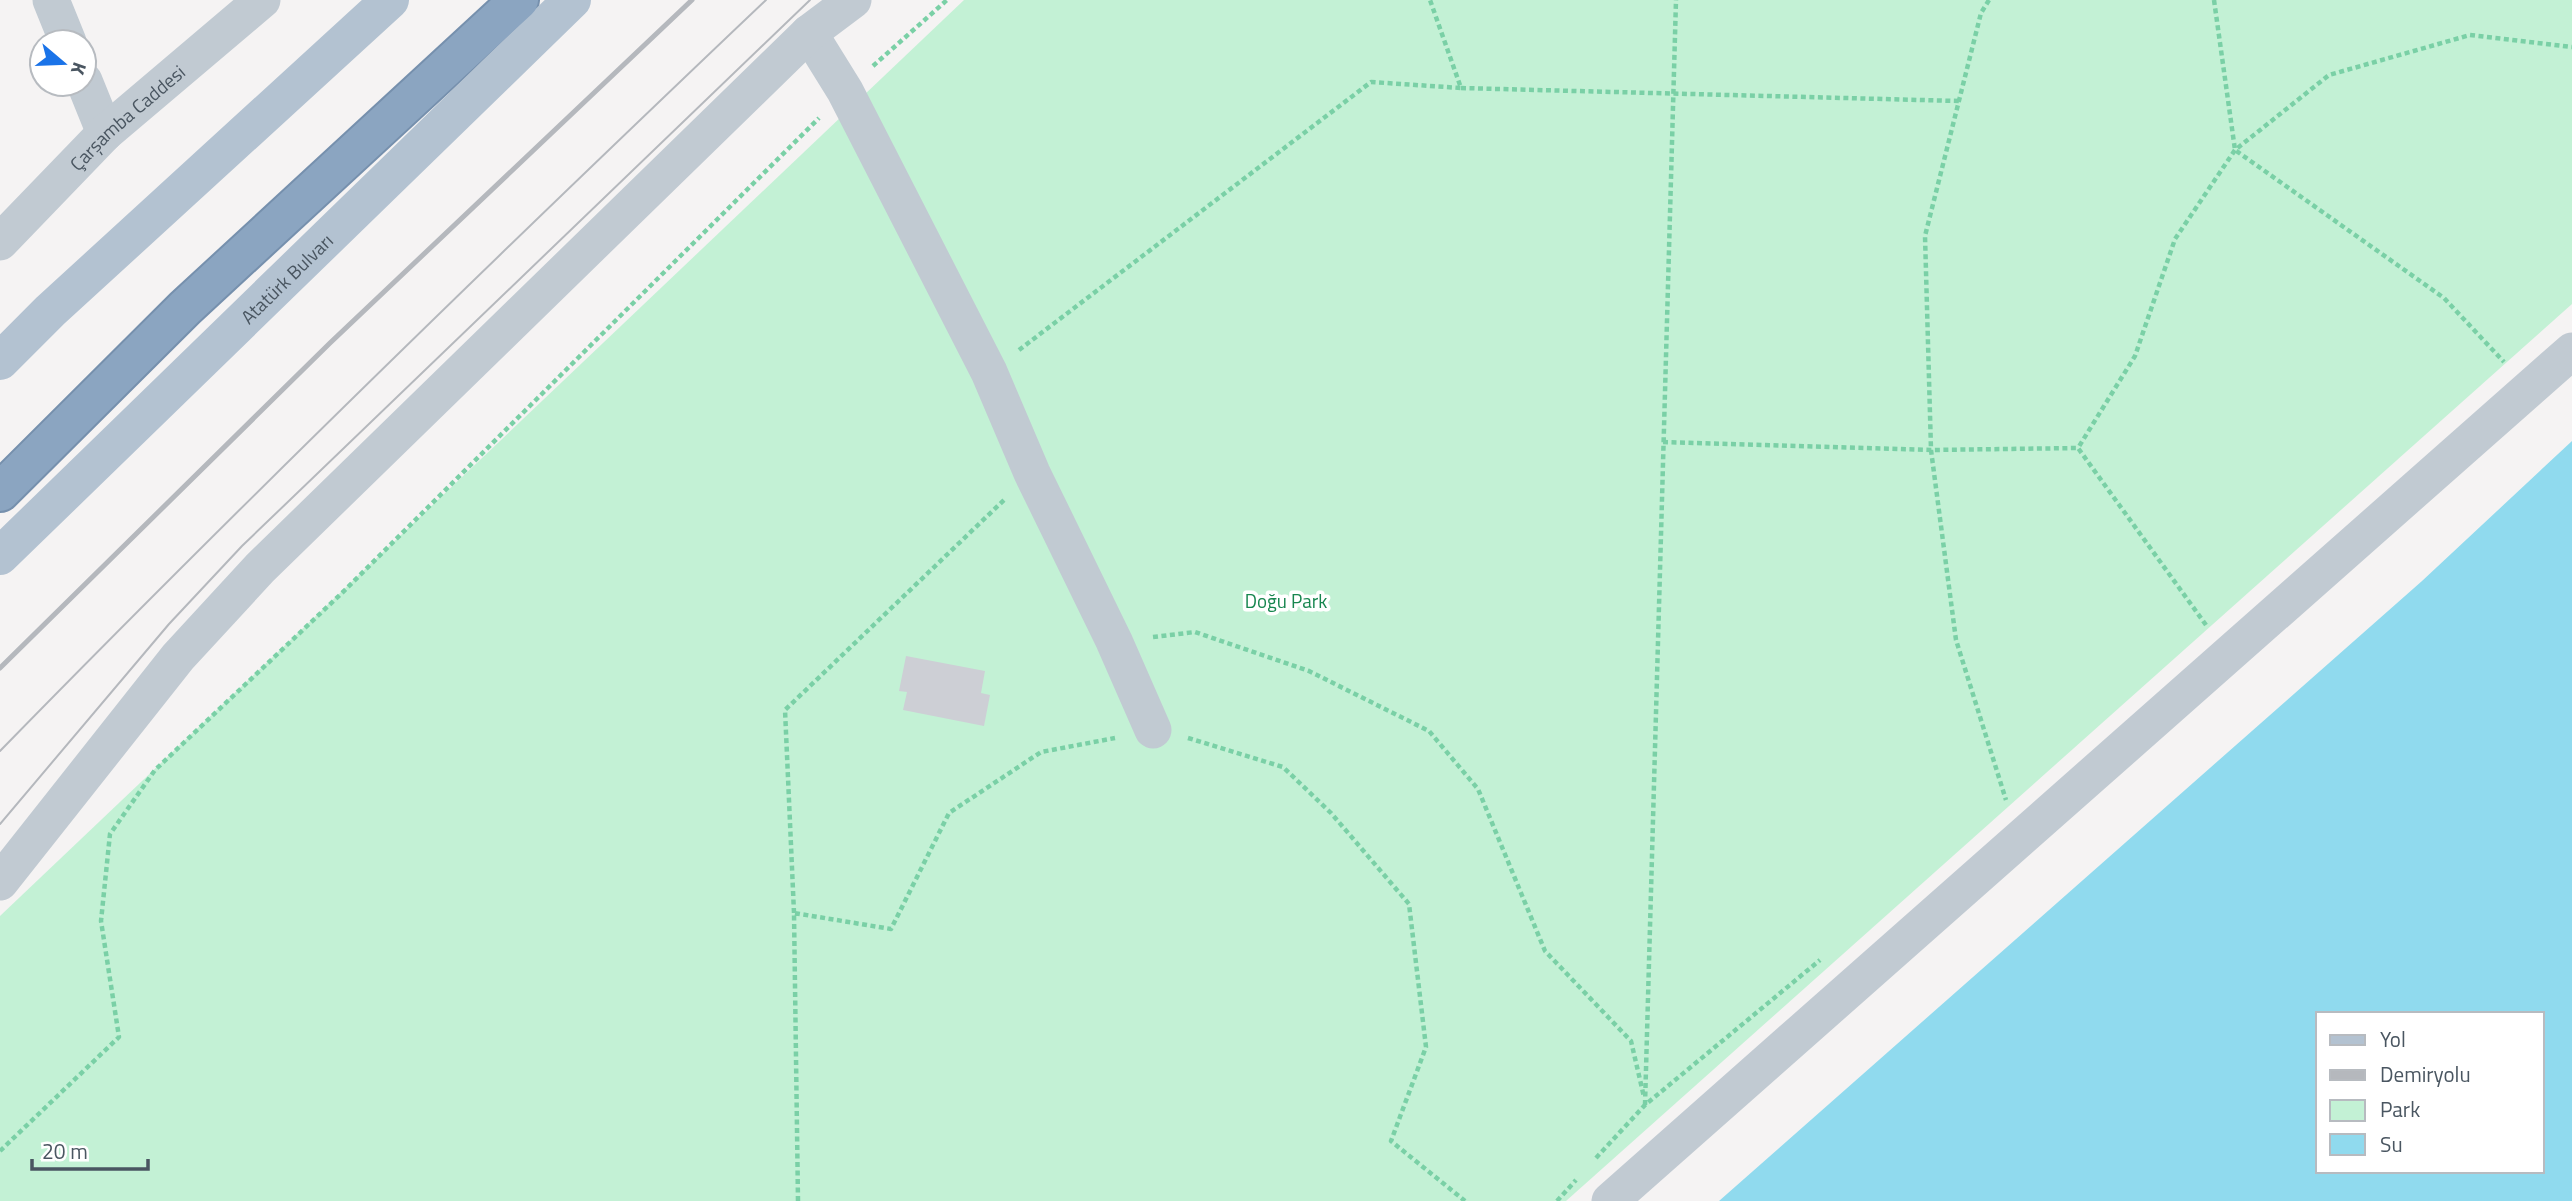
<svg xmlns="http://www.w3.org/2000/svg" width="2572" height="1201" font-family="'Titillium Web',sans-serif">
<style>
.green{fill:#c3f1d5}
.water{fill:#90daee;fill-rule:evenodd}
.building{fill:#cdcfd5}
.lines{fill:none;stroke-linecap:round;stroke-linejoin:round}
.highway-casing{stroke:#7690ad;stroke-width:42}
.path{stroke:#7ad0a6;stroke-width:4.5;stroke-dasharray:5 3.5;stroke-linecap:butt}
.minor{stroke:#c1cad2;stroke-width:37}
.major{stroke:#b3c2d1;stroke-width:38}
.highway{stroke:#8ba5c1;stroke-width:38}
.tram{stroke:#b5b8bd;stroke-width:2}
.rail{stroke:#b5b8bd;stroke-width:5}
.labels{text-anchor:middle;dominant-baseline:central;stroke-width:7;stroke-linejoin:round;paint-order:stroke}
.street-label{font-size:19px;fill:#4a5661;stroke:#fff}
.park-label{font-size:19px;fill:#17864f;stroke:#fff}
</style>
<rect width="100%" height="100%" fill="#f5f3f3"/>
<polygon class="green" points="964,0 2572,0 2572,304 1566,1201 0,1201 0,916"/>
<path class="water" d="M2572 441V1201H1719L2422 581ZM2318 1014H2542V1171H2318Z"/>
<polygon class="building" points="906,656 985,671 981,693 990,695 984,726 903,710 907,692 899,691"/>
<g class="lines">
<defs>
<polyline id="highway" points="0,492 185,308 519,0"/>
</defs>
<use href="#highway" class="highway-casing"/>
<g class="path">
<polyline points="1989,0 1981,13 1925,236 1931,450 1956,640 2006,800"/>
<polyline points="2214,0 2235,150 2444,298 2504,362"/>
<polyline points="873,66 947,0"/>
<polyline points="1461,88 1959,101"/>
<polyline points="1019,350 1371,82 1461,88 1430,0"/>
<polyline points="1663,442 1931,450 2078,448"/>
<polyline points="2206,625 2078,448 2135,356 2175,239 2235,150 2329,75 2470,35 2572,47"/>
<polyline points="1153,637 1195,632 1309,671 1429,731 1478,789 1545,951 1631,1041 1644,1097"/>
<polyline points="1188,738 1283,767 1331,813 1409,904 1426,1047 1391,1141 1465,1201"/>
<polyline points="794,913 785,710 1004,500"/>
<polyline points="1645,1105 1676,0"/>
<polyline points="0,1151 119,1037 101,921 110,834 155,770 344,591 819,118"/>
<polyline points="1596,1158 1645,1105 1820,960"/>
<polyline points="798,1201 794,913 891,929 949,813 1041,752 1115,738"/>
<polyline points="1557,1201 1576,1180"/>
</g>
<g class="minor">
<polyline points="51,0 68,42"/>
<polyline points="809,33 845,91 989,372 1032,473 1114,641 1153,730"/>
<polyline points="84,81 105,133"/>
<path id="s1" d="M0 242 105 133 262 0"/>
<polyline points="0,882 178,657 260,568 809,33 853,0"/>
<polyline points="1610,1201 2572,351"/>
</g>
<g class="major">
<polyline points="0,361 50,311 390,0"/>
<path id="s2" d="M0 556 572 0"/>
</g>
<use href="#highway" class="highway"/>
<g class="tram">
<path d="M0 751C250 495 507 246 766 0"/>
<polyline points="0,824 169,624 242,546 810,0"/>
</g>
<polyline class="rail" points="0,668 330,343 692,0"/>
</g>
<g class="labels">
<g class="street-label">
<text stroke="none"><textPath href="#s1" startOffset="178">Çarşamba Caddesi</textPath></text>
<text stroke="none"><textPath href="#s2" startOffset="399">Atatürk Bulvarı</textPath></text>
</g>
<g class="park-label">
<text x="1286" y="600">Doğu Park</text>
</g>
</g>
<rect x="2316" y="1012" width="228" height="161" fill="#ffffff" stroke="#b7bbc0" stroke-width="2"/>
<rect x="2330" y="1035" width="35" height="10" fill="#b3c2d1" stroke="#b7bbc0" stroke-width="2"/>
<text x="2380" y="1047" font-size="21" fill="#4a5661">Yol</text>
<rect x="2330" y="1070" width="35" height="10" fill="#b5b8bd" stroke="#b7bbc0" stroke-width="2"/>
<text x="2380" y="1082" font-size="21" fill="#4a5661">Demiryolu</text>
<rect x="2330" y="1100" width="35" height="21" fill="#c3f1d5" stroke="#b7bbc0" stroke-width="2"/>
<text x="2380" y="1117" font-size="21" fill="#4a5661">Park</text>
<rect x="2330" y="1134" width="35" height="21" fill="#90daee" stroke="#b7bbc0" stroke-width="2"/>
<text x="2380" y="1152" font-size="21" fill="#4a5661">Su</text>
<g transform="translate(63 63) rotate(109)"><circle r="33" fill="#ffffff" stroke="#b7bbc0" stroke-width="2"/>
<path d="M0-5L12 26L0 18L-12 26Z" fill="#1a73e8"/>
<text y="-10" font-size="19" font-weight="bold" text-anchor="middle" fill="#4a5661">K</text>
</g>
<path d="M32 1159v10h116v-10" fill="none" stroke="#4a5661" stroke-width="3.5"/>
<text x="42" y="1159" font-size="21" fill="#4a5661" stroke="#ffffff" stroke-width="5" paint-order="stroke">20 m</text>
</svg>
